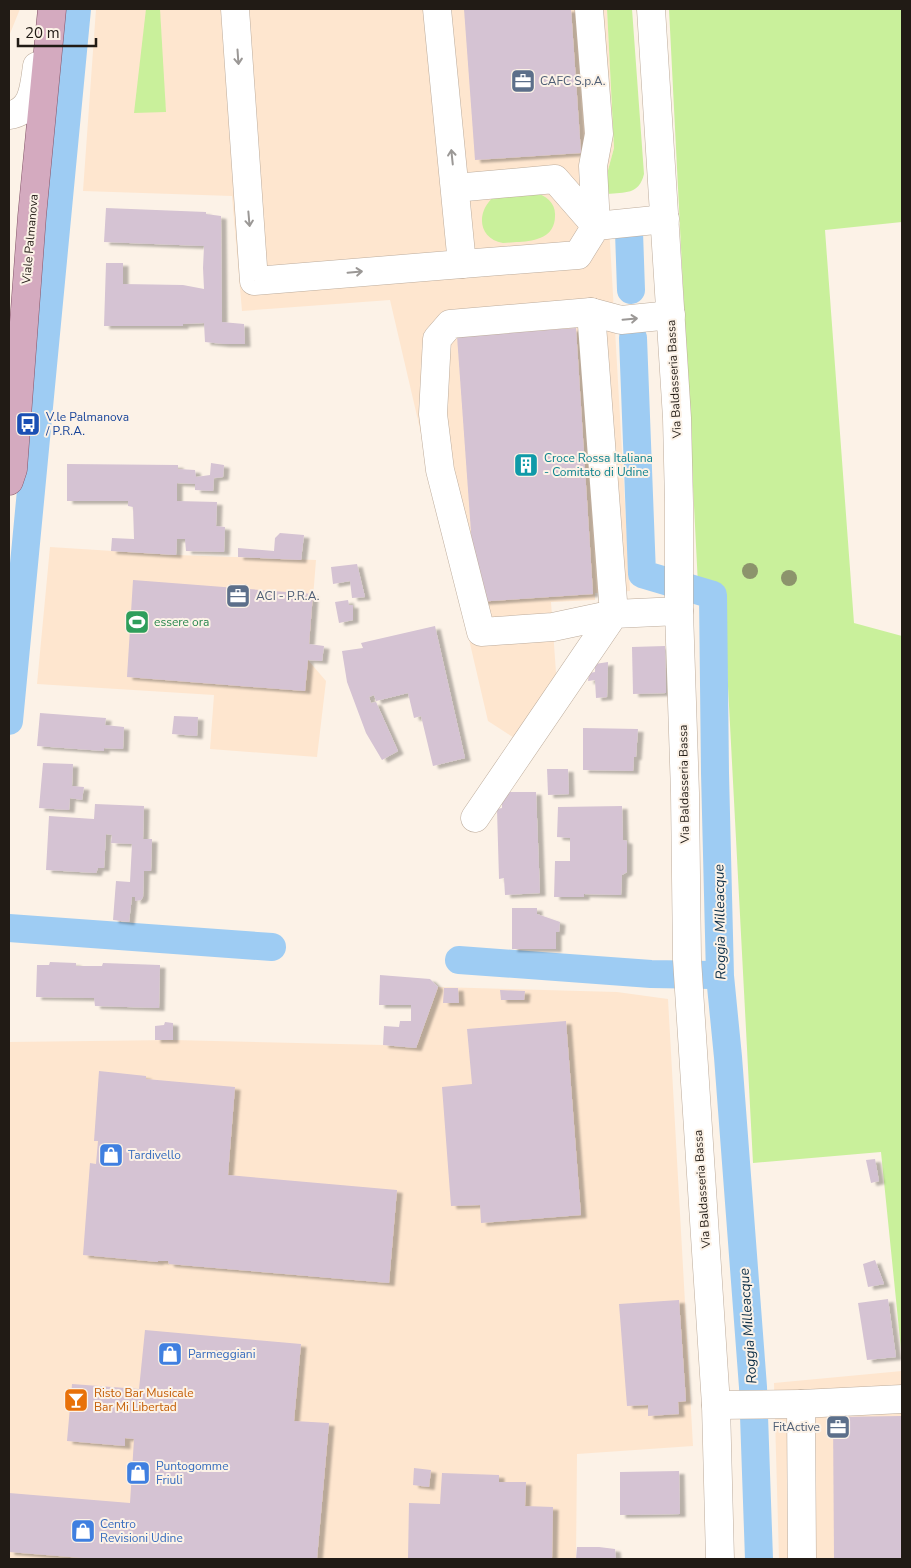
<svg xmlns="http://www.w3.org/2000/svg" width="911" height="1568" font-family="'Nunito Sans',sans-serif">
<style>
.built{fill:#fee6cf}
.green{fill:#c9f09b}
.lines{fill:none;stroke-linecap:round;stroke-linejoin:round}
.canal{stroke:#9eccf3;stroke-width:28}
.building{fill:#d5c3d3;filter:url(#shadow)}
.minor-casing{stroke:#bdac9c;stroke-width:29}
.major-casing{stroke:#835468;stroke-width:29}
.minor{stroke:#fff;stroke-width:28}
.major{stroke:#d4aabf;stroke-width:28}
.tree{fill:#8c946c}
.oneway{stroke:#9b9896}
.labels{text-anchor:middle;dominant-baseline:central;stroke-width:4;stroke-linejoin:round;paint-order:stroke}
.service-label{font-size:12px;fill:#4e5e75;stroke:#fcf2e7;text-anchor:start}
.street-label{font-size:12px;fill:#211b15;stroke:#fcf2e7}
.transit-label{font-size:12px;fill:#164399;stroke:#fcf2e7;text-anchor:start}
.culture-label{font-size:12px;fill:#0d838f;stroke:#fcf2e7;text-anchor:start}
.leisure-label{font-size:12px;fill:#27864d;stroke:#fcf2e7;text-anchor:start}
.shop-label{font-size:12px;fill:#366cbe;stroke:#fcf2e7;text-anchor:start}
.food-label{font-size:12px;fill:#c56008;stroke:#fcf2e7;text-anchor:start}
.water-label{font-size:14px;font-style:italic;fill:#092c45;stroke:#fcf2e7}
</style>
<defs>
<filter id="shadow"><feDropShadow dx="5.5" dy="3" stdDeviation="1" flood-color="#0004"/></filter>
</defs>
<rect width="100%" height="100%" fill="#fcf2e7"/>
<g class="built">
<polygon points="9,9 20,9 9,36"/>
<polygon points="96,9 607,9 614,148 607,174 609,225 630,591 595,593 595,600 551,602 557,687 519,741 488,721 390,300 242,311 232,196 83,191"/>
<polygon points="50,547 176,555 316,560 308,660 326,681 317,757 210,749 214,695 37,684"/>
<polygon points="438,987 617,992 668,999 693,1446 577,1454 576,1559 9,1559 9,1042 173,1040 383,1045 416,1048"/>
<polygon points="902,1371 902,1559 779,1559 774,1383"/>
</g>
<g class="green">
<polygon points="146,9 160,9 166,112 134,113"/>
<path d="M607 9H632L644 174C639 195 625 192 607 194V174L614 148Z"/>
<polygon points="669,9 902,9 902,222 825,230 854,623 902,636 902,1359 881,1152 753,1163 723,591 698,585"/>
<path d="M535 192C546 196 556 203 555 216 555 237 536 241 519 242 514 242 508 243 503 243 477 239 476 210 495 196Z"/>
</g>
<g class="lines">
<g class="canal">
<polyline points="629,232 631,290"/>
<polyline points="633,338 642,574 713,595 715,773 720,976 728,1057 753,1387 759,1559"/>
<polyline points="9,721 77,9"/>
<polyline points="9,928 272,947"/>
<polyline points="459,960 651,974 712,975"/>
</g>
</g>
<g class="building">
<polygon points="464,9 571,9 581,153 475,160"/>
<polygon points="106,208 206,212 206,214 221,216 222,322 244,324 245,344 224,344 205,342 204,323 183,324 183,326 104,326 106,263 123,263 123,284 183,285 204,289 203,268 204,246 104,242"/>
<polygon points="576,328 593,594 476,602 457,336"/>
<polygon points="211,463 224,465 223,477 214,478 213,491 195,490 195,484 177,483 177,501 217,502 216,526 225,527 224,552 186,551 185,539 177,539 176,555 111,551 112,538 134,539 133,507 128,506 128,501 67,501 67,464 178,465 178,469 195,470 196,477 210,475"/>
<polygon points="280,533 304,535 301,560 238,557 238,548 274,551 275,538"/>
<polygon points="357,564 365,597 352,598 350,581 333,584 331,567"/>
<polygon points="133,580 313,594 309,644 324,646 322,661 308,660 305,691 127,677"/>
<polygon points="348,600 349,605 353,605 353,620 339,623 335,602"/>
<polygon points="435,626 465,758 433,766 421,716 414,718 408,693 376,701 374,695 369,697 371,703 376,702 398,751 382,760 366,733 347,682 342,651 363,648 361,643"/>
<polygon points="665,646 666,693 633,694 632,647"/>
<polygon points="608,662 607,697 596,698 595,680 588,681 589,673 595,672 595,664"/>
<polygon points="40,713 106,718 105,725 124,727 123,749 104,748 104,751 37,746"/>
<polygon points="174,716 198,717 197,736 172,734"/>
<polygon points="583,728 638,729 636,757 634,757 633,771 583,770"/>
<polygon points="43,763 73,764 72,786 84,787 82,800 70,798 69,810 39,808"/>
<polygon points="547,769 568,769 569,794 548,795"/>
<polygon points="502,792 536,792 540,893 505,895 504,878 499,879 497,809 502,808"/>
<polygon points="95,804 144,806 143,839 152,839 151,871 144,871 143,897 141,900 135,901 135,897 132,897 129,922 113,920 116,881 130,882 132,844 111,843 112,835 106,834 104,868 98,868 96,873 46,870 49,816 94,819"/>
<polygon points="622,806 623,840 627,841 627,872 622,875 621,895 584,894 584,897 554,897 555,861 570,861 570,838 557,837 558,807"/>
<polygon points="512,908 537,908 537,914 560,922 559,932 556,932 556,949 512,949"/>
<polygon points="50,962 76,963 76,966 102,966 103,963 160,965 159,1008 95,1006 94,998 36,997 37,965 49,965"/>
<polygon points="380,975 430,979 438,987 416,1048 383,1045 384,1026 399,1027 400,1021 411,1021 411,1005 379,1005"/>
<polygon points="444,988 458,988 459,1003 443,1003"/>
<polygon points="500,990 525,991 524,1000 501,1000"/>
<polygon points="566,1021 581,1215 481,1223 480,1205 451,1206 442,1087 472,1084 467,1029"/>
<polygon points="165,1022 173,1023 173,1040 155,1040 155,1026 164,1025"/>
<polygon points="99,1071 146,1076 146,1079 235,1087 228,1175 397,1190 389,1283 169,1264 168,1261 158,1261 158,1262 83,1255 90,1163 96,1164 98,1141 94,1141"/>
<polygon points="875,1159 879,1181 871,1183 866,1160"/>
<polygon points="875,1260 884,1284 868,1287 863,1264"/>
<polygon points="888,1299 896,1357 867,1360 858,1303"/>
<polygon points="679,1300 686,1401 678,1402 679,1414 648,1416 648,1405 627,1406 619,1304"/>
<polygon points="145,1330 301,1344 294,1421 329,1423 317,1559 95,1559 9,1552 9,1493 130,1503 134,1439 125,1438 125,1446 67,1441 72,1384 139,1389"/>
<polygon points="902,1416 902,1559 834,1559 833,1417"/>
<polygon points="414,1468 431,1470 429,1487 413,1485"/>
<polygon points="679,1471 680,1514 620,1515 620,1472"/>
<polygon points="442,1473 499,1475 499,1482 526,1482 525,1506 553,1507 552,1559 408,1559 409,1503 440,1504"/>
<polygon points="577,1547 599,1547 615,1549 616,1559 576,1559"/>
</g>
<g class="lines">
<defs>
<g id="minor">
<polyline points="235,9 254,281 462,264 437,9"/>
<polyline points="589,9 599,134 593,166 596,226"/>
<polyline points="651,9 677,418 679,503 679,611 685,793 687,959 716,1405 720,1559"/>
<path d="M9 115C34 112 34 85 37 66"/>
<polyline points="455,188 555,179 596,226"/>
<polyline points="462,264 578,255 596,226 665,219"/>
<polygon points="591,312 614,614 553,627 481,632 440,470 433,414 437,339 450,324"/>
<polyline points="591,312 621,320 671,315"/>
<polyline points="475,818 614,614 679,611"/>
<polyline points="801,1404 902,1399"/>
<polyline points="716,1405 801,1404 802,1559"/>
</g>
<polyline id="major" points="9,481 13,469 32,216 52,9"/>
</defs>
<use href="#minor" class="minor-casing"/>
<use href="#major" class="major-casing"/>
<use href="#minor" class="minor"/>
<use href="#major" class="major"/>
</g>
<g class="tree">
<circle cx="750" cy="571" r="8"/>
<circle cx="789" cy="578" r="8"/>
</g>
<defs><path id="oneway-shaft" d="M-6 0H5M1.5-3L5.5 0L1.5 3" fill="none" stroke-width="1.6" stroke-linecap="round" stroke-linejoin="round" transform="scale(1.25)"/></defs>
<g class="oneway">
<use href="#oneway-shaft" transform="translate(238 57) rotate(86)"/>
<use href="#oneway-shaft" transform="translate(452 157) rotate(-96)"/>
<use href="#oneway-shaft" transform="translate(249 219) rotate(85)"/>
<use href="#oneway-shaft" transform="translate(355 272) rotate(-5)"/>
<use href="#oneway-shaft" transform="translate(630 319) rotate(-5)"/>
</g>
<defs>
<symbol id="office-square" viewBox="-11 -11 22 22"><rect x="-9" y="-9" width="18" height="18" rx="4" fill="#5c6f8a" stroke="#fcf2e7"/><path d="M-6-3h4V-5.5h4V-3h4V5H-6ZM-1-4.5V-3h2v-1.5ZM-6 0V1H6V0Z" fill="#fff"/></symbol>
<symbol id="bus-square" viewBox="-11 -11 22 22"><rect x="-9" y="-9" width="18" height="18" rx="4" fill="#1a4fb4" stroke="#fcf2e7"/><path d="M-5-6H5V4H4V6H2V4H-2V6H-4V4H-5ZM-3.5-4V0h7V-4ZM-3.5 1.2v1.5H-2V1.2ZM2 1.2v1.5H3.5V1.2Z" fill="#fff"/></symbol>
<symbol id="building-square" viewBox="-11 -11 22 22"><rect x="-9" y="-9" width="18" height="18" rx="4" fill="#0f9aa8" stroke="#fcf2e7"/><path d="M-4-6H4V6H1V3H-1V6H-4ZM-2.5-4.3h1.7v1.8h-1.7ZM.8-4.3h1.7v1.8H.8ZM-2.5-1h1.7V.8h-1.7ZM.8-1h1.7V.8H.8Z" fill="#fff"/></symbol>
<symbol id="stadium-square" viewBox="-11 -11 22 22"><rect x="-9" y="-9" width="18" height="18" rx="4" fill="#2e9e5b" stroke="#fcf2e7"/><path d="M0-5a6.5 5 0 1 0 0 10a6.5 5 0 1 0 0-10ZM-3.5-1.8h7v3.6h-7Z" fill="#fff"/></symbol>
<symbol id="shop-square" viewBox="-11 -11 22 22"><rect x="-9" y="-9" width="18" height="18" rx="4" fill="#3f7fe0" stroke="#fcf2e7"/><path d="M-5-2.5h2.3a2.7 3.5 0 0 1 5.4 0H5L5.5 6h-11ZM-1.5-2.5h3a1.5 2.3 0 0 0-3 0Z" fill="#fff"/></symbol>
<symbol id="bar-square" viewBox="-11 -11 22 22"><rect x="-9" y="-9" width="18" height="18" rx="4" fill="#e8710a" stroke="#fcf2e7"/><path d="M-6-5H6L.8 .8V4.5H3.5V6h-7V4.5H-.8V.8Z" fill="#fff"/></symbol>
</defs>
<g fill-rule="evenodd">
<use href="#office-square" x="509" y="67" width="28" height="28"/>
<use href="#bus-square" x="14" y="410" width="28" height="28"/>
<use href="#building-square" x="512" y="451" width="28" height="28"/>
<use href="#office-square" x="224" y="582" width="28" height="28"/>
<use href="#stadium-square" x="123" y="608" width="28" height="28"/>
<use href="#shop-square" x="97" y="1141" width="28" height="28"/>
<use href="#shop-square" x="156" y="1340" width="28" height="28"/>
<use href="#bar-square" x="62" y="1386" width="28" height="28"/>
<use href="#office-square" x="824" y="1413" width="28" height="28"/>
<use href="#shop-square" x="124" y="1459" width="28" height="28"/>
<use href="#shop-square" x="69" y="1517" width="28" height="28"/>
</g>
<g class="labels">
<g class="service-label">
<text x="540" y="81">CAFC S.p.A.</text>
<text x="256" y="596">ACI - P.R.A.</text>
<text x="820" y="1427" text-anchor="end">FitActive</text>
</g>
<g class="street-label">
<text transform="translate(30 239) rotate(-85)">Viale Palmanova</text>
<text transform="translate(674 379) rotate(-93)">Via Baldasseria Bassa</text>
<text transform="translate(684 784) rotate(-91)">Via Baldasseria Bassa</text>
<text transform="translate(702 1189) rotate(-94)">Via Baldasseria Bassa</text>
</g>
<g class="transit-label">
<text x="46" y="417">V.le Palmanova<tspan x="46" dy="14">/ P.R.A.</tspan></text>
</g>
<g class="culture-label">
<text x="544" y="458">Croce Rossa Italiana<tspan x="544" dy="14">- Comitato di Udine</tspan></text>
</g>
<g class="leisure-label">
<text x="154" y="622">essere ora</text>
</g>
<g class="shop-label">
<text x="128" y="1155">Tardivello</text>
<text x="188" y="1354">Parmeggiani</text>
<text x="156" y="1466">Puntogomme<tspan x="156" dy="14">Friuli</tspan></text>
<text x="100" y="1524">Centro<tspan x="100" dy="14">Revisioni Udine</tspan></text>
</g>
<g class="food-label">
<text x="94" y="1393">Risto Bar Musicale<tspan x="94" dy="14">Bar Mi Libertad</tspan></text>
</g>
<g class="water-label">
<text transform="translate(720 922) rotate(-91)">Roggia Milleacque</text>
<text transform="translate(748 1326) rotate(-94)">Roggia Milleacque</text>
</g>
</g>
<rect width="911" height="1568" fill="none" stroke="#211b15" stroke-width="20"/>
<path d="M18 38v8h78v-8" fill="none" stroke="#211b15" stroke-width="2.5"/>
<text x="25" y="38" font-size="15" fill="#211b15" stroke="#fcf2e7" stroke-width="4" paint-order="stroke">20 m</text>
</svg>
